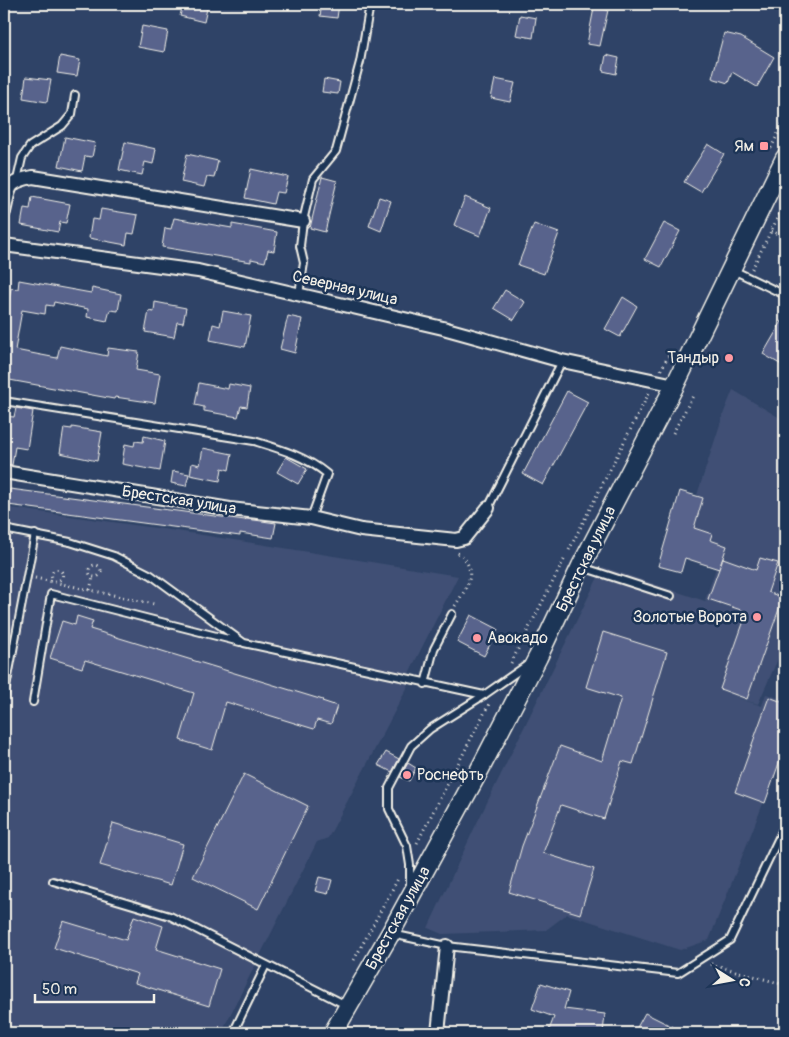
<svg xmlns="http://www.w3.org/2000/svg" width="789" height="1037" font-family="Pangolin,sans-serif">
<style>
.built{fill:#405074}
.building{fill:#59648c;stroke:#f4f1e8}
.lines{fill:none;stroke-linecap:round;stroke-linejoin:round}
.service-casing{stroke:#f4f1e8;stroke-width:10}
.minor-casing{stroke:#f4f1e8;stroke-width:16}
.secondary-casing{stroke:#f4f1e8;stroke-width:21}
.path{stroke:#f4f1e8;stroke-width:3;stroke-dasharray:1 4;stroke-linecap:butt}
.service{stroke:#1d3557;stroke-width:6}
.minor{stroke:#1d3557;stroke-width:12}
.secondary{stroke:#1d3557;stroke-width:18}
.poi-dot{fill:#ff9aa2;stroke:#1d3557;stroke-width:2}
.labels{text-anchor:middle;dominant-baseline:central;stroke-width:5;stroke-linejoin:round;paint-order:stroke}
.poi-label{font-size:16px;fill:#f4f1e8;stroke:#1d3557;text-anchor:end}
.street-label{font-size:16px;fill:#f4f1e8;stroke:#1d3557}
</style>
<rect width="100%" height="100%" fill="#2f4367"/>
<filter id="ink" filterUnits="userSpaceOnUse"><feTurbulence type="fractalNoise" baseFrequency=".02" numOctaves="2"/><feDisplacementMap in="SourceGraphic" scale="10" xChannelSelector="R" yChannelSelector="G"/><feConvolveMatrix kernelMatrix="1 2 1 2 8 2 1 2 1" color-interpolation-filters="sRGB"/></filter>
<g filter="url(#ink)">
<g class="built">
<polygon points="733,390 785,421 785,643 758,704 737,698 762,706 766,694 785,700 785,748 709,940 680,950 567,914 546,930 442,934 428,928 474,829 603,567 708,602 705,600 716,568 686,558 703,498 697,495 724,412"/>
<polygon points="4,507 177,531 458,576 409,673 407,688 328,838 317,842 221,1033 4,1033"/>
</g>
<g class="building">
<polygon points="183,4 208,4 204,22 180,16"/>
<polygon points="322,4 339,4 337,18 320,16"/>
<polygon points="594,8 608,10 600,46 587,44"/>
<polygon points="520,15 536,18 533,38 516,35"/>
<polygon points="142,26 168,31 164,52 138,47"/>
<polygon points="724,33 741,37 774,57 757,87 732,72 728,83 712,78"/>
<polygon points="606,55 619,58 616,74 603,71"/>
<polygon points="60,56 80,60 77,76 57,73"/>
<polygon points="26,77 51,80 47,102 23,98"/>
<polygon points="324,79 340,82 338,94 322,92"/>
<polygon points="495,79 515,83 510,102 491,98"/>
<polygon points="65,137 95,143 92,157 85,156 82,171 59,166"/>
<polygon points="125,142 156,149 153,164 145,162 142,175 119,170"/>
<polygon points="708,144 724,154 701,192 684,182"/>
<polygon points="187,154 218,161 214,178 207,177 204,187 181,182"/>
<polygon points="251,169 288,177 284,193 276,192 273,204 245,198"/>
<polygon points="322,177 337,181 325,232 310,228"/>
<polygon points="32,197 70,204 66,223 60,222 58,232 21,225 24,208 30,209"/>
<polygon points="379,197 391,201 381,231 369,226"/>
<polygon points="465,197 491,208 480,236 454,225"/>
<polygon points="101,209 138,215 134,234 128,233 126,245 89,238 92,219 99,220"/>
<polygon points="174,218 232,228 232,224 277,232 274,251 268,250 265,262 251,259 251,262 162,247 165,228 171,229"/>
<polygon points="664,223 680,231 661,267 645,259"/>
<polygon points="534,224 559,233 544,274 518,265"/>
<polygon points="19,280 91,293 92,288 121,294 118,311 110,310 107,321 87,317 88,309 54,302 53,306 46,305 45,314 22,310 15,350 57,358 60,346 107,356 108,348 139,352 136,370 160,374 155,403 115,397 114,399 4,379 4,328 11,288 18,289"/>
<polygon points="505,290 525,302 514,320 494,308"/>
<polygon points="623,297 637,306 620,337 605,329"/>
<polygon points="155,302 186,308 183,323 177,322 174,337 145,332 149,311 154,312"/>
<polygon points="223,311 251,316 245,347 210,340 213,324 220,326"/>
<polygon points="288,316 302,319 295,353 280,349"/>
<polygon points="785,316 785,367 763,354"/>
<polygon points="199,383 228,389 229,384 250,388 247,407 241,406 238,417 204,411 204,407 195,405"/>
<polygon points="567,391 588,402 543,485 523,474"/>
<polygon points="16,408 33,411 27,449 15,447 12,465 4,464 4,416 14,417"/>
<polygon points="72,427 102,432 97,461 60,453 64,428 72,429"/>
<polygon points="144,436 165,441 160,471 122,464 125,444 134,446 135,441 143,442"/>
<polygon points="203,448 232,454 229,470 222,468 220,481 190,475 192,463 200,465"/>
<polygon points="286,457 307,469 298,484 277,472"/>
<polygon points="173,471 189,474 186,486 171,483"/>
<polygon points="10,489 245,520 246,519 262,521 276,523 273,538 240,533 240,536 8,505"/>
<polygon points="680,491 703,498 694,528 712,534 710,540 727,546 719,569 685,558 681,572 658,566"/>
<polygon points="723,558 756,570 760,558 778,563 768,592 783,598 747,699 720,689 747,612 708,599"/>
<polygon points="471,615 498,629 484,656 457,642"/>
<polygon points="77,616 93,621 90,629 323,700 322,701 337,706 331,724 317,720 314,729 226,702 212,750 180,740 194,693 85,660 82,668 50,658 62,621 75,625"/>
<polygon points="603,632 667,652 633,764 622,761 604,819 561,805 543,853 594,869 580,914 509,892 522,846 560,746 602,761 621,698 586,687"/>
<polygon points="769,697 785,703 785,746 765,803 735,792"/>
<polygon points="386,752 399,759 392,772 378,765"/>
<polygon points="408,763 416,768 409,781 400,777"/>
<polygon points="244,774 308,806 258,909 193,877"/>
<polygon points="113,823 183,844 171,885 100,865"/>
<polygon points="319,877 332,880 328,894 315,891"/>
<polygon points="134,916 163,926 156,949 220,969 209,1006 135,983 138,974 54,948 63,921 126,940"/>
<polygon points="541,983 569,992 564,1009 605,1014 603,1033 548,1033 554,1017 532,1009"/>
<polygon points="645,1013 685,1033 634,1033"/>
</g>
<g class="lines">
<defs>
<g id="service">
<polyline points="17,180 22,158 30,146 62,126 72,114 75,95"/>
<polyline points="733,270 785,295"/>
<polyline points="299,294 304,263 300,246 303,221 313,179 336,151 360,62 370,4"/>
<path d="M4 401 254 441C280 449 305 456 327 474L311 518"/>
<polyline points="488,508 562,361"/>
<polyline points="4,529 70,542 114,556 151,575 244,643 484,695"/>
<polyline points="582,567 671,596"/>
<polyline points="425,684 434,649 452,614"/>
<polyline points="4,698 35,534"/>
<polyline points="33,702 51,594 240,642"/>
<polyline points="53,881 170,916 346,1005"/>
<polyline points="410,886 410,865 407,846 389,809 389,788 411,746 430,729 484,695 527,665"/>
<polyline points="392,934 447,946 678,973 730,940 785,825"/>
<polyline points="233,1033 266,965"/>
</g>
<g id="minor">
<path d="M4 212C10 188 6 182 33 177L303 221"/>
<polyline points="4,245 198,271 443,328 562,361 675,385"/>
<polyline points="4,472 230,509 311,518 361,530 456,540 464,538 488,508"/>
<polyline points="438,1033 447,946"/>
</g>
<polyline id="secondary" points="333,1033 390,934 480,769 538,657 581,566 675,385 785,158"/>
</defs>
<use href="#service" class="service-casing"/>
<use href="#minor" class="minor-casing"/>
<use href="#secondary" class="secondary-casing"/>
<g class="path">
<polyline points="771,148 785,119"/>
<polyline points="771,231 785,237"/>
<polyline points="752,269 785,203"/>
<polyline points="661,370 670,353"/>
<polyline points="673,433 694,394"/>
<polyline points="569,550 649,393"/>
<circle cx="95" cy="571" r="6"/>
<circle cx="57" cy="575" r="5.5"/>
<polyline points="35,578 154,604"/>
<polyline points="90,590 93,577"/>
<path d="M455 606C463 593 474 580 468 565 466 560 463 555 457 553"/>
<polyline points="511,663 565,558"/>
<polyline points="417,843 489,704"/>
<polyline points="354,960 399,877"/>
<polyline points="711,964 785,985"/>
</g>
<use href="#service" class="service"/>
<use href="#minor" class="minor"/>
<use href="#secondary" class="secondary"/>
</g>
</g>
<g class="poi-dot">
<rect x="759" y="141" width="10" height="10" rx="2.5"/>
<circle cx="729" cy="358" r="5"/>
<circle cx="757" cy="617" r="5"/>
<circle cx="477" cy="638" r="5"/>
<circle cx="407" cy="775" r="5"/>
</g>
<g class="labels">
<g class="poi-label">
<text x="754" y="146">Ям</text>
<text x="719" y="358">Тандыр</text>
<text x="747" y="617">Золотые Ворота</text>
<text x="487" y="638" text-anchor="start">Авокадо</text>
<text x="417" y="775" text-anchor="start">Роснефть</text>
</g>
<g class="street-label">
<text transform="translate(345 288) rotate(13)">Северная улица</text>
<text transform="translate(179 500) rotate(9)">Брестская улица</text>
<text transform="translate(586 559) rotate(-64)">Брестская улица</text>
<text transform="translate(398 918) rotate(-61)">Брестская улица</text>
</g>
</g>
<rect width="789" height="1037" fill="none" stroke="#1d3557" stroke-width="20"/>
<rect x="10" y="10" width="769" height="1017" fill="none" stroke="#f4f1e8" stroke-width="2" filter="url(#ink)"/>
<g transform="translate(732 980) rotate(101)" stroke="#1d3557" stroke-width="4" paint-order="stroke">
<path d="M0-4L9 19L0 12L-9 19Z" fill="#f4f1e8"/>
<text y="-8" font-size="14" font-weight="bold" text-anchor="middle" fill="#f4f1e8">С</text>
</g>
<path d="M35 994v8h119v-8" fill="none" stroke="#f4f1e8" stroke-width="2.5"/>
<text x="42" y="994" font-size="15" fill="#f4f1e8" stroke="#1d3557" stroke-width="4" paint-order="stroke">50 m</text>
</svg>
